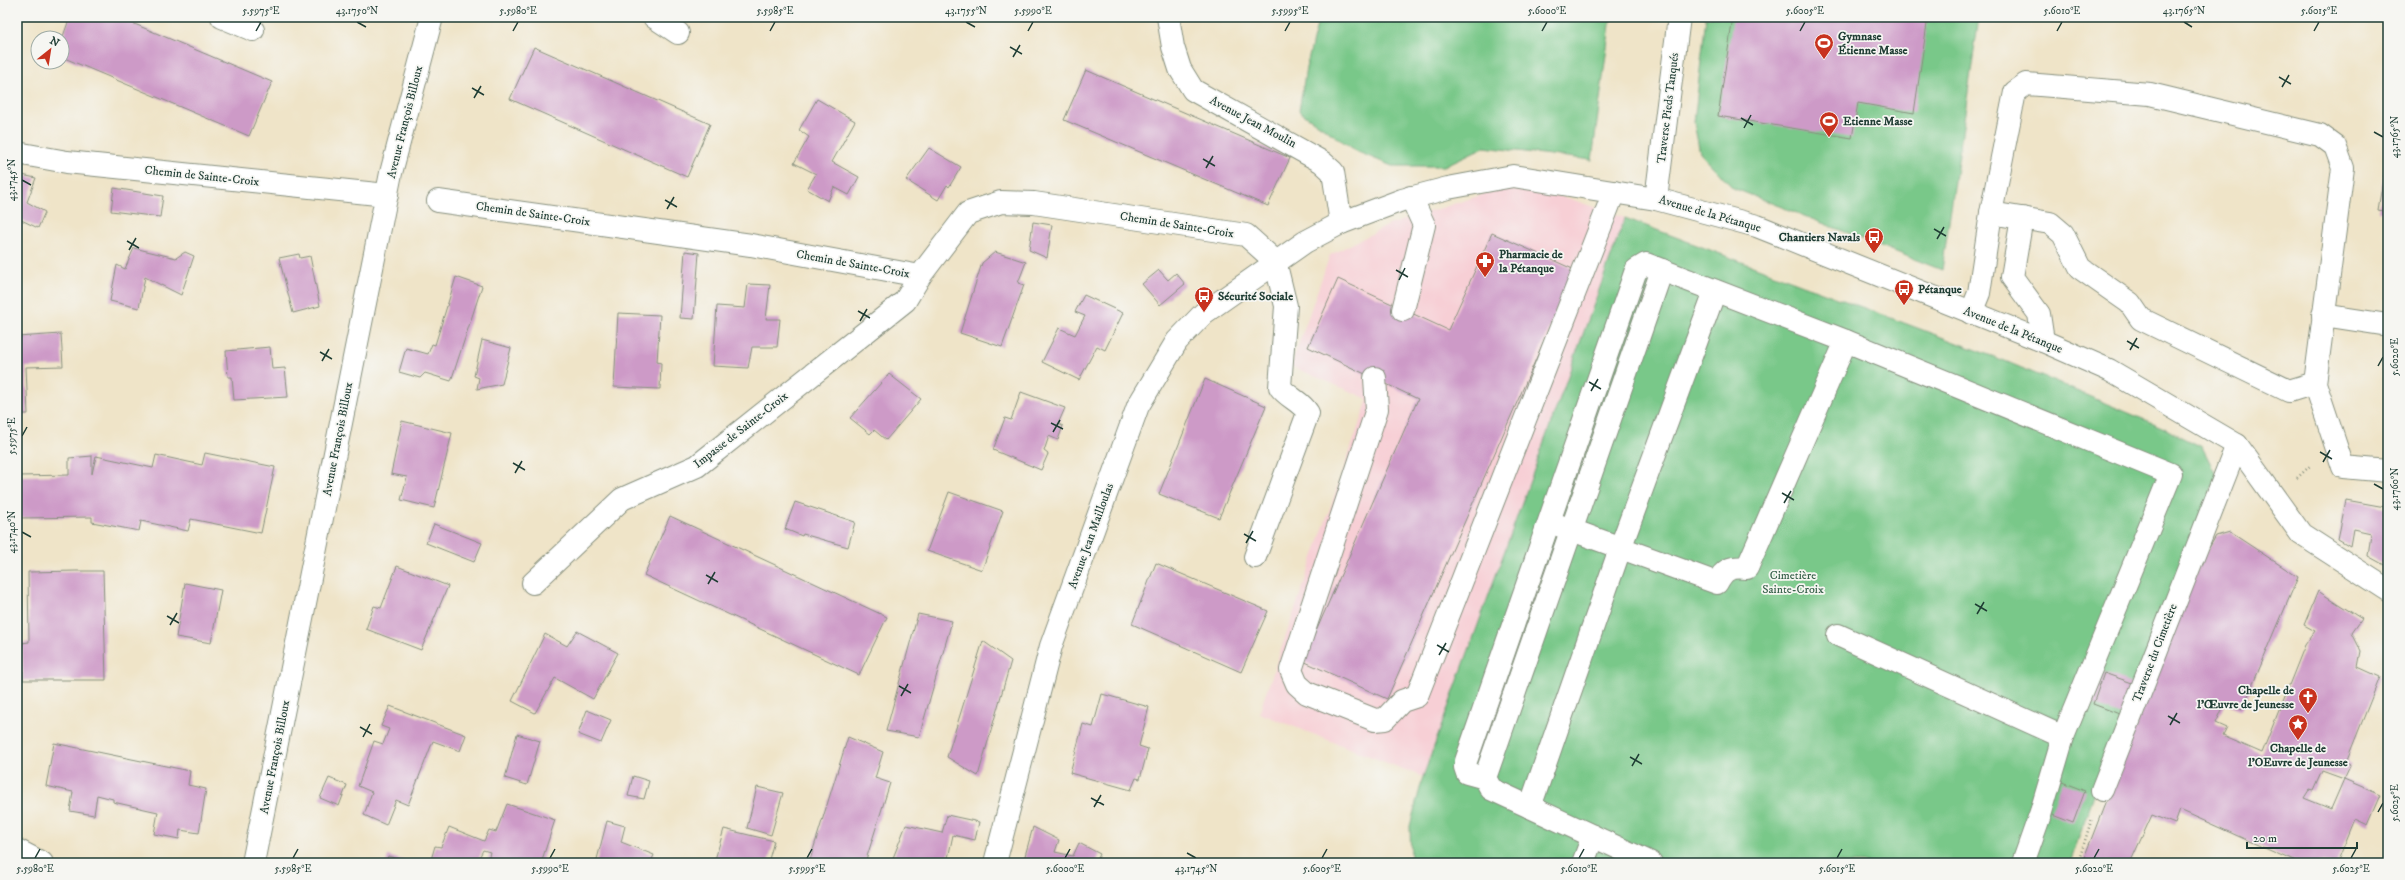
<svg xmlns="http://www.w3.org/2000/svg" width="2405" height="880" font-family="'IM FELL DW Pica',serif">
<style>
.built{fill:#f7cfd5}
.green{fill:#79c889;stroke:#4c825e}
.building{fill:#cd9ac7}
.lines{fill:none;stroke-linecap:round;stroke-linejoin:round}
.service-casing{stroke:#87907e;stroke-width:24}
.minor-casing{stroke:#87907e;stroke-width:24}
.tertiary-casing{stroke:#87907e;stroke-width:24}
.path{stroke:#87907e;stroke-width:2.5;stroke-dasharray:1 3;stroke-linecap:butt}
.service{stroke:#fff;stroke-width:22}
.minor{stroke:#fff;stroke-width:22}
.tertiary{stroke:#fff;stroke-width:22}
.ticks{fill:none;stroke:#1f3d34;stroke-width:1.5}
.labels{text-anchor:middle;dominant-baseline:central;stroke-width:3.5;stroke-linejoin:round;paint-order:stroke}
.poi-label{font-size:12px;font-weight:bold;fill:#1f3d34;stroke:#f6f6f2;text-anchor:start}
.street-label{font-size:12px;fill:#1f3d34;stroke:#f6f6f2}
.park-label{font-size:12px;fill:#366049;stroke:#f6f6f2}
.neatline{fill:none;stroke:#1f3d34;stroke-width:1.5}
.ticks-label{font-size:10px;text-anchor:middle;fill:#1f3d34}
</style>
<rect width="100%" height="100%" fill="#f6f6f2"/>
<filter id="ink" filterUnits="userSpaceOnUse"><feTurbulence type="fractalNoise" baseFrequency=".025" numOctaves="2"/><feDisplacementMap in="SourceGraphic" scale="8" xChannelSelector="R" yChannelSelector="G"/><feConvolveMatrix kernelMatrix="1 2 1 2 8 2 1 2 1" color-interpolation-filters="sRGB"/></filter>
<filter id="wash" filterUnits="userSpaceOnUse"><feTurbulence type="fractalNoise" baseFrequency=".012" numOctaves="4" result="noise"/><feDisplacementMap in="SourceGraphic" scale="16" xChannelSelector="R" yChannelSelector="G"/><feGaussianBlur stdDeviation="0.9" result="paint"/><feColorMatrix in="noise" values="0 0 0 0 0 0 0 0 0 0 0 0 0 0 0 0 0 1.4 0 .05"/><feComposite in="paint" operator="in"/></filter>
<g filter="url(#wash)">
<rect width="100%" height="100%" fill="#efe4c8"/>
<polygon class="built" points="1509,186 1565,197 1625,218 1423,777 1259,713 1368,399 1291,366 1330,255 1389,225"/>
<g class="green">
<polygon points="1319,17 1611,17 1592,160 1484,147 1444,166 1392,166 1358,152 1299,111 1306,68"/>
<polygon points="1706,17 1979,17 1942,270 1733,188 1700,153 1694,123"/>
<polygon points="1625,218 2005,361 2162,427 2202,447 2217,476 2098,783 2070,863 1411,863 1410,826 1423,777"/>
</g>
<g id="blocks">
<g class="building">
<polygon points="70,17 118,17 272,82 249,136 62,57 62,39"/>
<polygon points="1733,17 1928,17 1914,113 1858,103 1852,138 1718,116"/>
<polygon points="534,47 710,124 687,177 510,99"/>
<polygon points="1086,70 1290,158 1268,206 1064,120"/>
<polygon points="817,99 855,121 832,162 859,177 849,195 834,187 828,201 807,189 816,174 794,163 809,137 799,130"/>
<polygon points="929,148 961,167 949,187 947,185 938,200 906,180"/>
<polygon points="2387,156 2388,156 2388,212 2378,210"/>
<polygon points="17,174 36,178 27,202 45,212 38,228 17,218"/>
<polygon points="114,188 163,196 160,217 111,211"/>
<polygon points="1033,222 1052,225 1047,258 1029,250"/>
<polygon points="1492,233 1575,270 1387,699 1303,661 1418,399 1308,347 1338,279 1448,330"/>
<polygon points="134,248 176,258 185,252 194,256 181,295 145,277 139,308 110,301 117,265 125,269"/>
<polygon points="685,251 699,253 694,319 680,318"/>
<polygon points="995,252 1026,262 1018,283 1024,285 1002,347 960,333 982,263"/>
<polygon points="299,254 300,258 310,256 320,306 293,313 279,258"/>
<polygon points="1159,270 1168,280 1176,273 1185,284 1160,305 1142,284"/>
<polygon points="456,277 482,286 451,381 425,373 420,378 399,372 406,348 428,354 432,344 435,345"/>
<polygon points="748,284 770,285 766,319 780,319 777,347 752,347 748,368 713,366 717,306 745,308"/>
<polygon points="1084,295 1123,313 1105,350 1097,346 1079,380 1042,362 1059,328 1075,335 1085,316 1075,312"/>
<polygon points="618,313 660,315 657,362 661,363 660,389 614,387"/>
<polygon points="61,334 63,366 26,367 28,414 17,414 17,337"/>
<polygon points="482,340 511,348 502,384 477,389 479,378 474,376"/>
<polygon points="270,347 272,369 285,368 288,397 234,400 232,377 228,377 226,351"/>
<polygon points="889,374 921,399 886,440 874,430 870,434 850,418"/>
<polygon points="1205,379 1266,406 1219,518 1159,494"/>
<polygon points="1021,392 1065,408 1058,424 1063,426 1058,440 1049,436 1044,451 1048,454 1041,470 993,450 1005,418 1011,420"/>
<polygon points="402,421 452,433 434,508 401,500 407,477 391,474"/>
<polygon points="205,453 275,467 261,533 191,519 188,531 141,521 139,531 92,522 92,517 19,518 19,476 69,475 69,458 92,456 92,474 96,456 153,468 156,455 202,465"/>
<polygon points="949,492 1003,511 982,570 927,551"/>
<polygon points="2346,500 2385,507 2384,516 2388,519 2388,567 2368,556 2371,533 2353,529 2350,546 2338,539"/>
<polygon points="795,502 855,522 848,547 803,534 802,536 785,529"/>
<polygon points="670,516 887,617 859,675 644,575"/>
<polygon points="434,524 482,543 474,562 426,543"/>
<polygon points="2230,532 2298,577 2242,710 2225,703 2216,723 2227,728 2223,736 2262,753 2305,645 2315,631 2304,625 2318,591 2362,619 2352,633 2361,651 2358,667 2380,677 2346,762 2351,764 2344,779 2322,771 2313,791 2309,790 2304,798 2331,809 2344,779 2381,795 2368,825 2355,819 2337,863 2298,863 2180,810 2175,824 2152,815 2130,863 2082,863 2195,572 2216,536"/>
<polygon points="1156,563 1268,611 1241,672 1132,624"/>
<polygon points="397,566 448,586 421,650 366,629 374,606 381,608"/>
<polygon points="76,571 103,571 106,680 23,680 22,643 29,642 28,572"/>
<polygon points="185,583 221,590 211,643 176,637"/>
<polygon points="918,614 952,621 919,737 886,731"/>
<polygon points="577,631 618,653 593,699 555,678 535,713 512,701 545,634 567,646"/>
<polygon points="983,641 1011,661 978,776 947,757"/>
<polygon points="2104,673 2135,684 2122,715 2093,704"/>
<polygon points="1102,694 1149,707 1139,746 1148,749 1140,779 1136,778 1131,790 1070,773 1083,724 1093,727"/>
<polygon points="390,706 466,735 460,751 433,741 408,805 396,800 386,825 364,815 372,792 358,786 374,741 383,744 389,729 381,726"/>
<polygon points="587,710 611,720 601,743 578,734"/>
<polygon points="517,734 540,741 527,785 505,778"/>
<polygon points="848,737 883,752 875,778 890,783 865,863 809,863"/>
<polygon points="54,743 190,771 188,785 206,789 199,833 180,830 179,839 154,834 158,812 113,802 113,799 97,795 94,815 70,811 73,792 46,786"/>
<polygon points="633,776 649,781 644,799 628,796"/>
<polygon points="329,778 347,785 339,806 320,798"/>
<polygon points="2062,782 2085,791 2073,823 2050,814"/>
<polygon points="757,787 783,793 771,835 747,828"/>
<polygon points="507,804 555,820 541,863 495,863 488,860 490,852 483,850 477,862 468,859 467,863 430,863 435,846 441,847 449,827 484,841 489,830 496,832"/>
<polygon points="947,815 979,822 975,840 953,835 947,863 891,863 906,825 942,833"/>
<polygon points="607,821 625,826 621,842 654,855 651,862 654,863 596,863"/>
<polygon points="1033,827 1059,840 1055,852 1073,856 1079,843 1100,854 1096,863 1084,863 1075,859 1074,863 1023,863"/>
<polygon points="724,829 774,841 768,863 714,863"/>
<polygon points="388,856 412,863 386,863"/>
</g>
</g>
</g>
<g filter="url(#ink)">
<use href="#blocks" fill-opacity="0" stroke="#87907e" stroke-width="1"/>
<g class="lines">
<defs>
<g id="service">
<polyline points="222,17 253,30"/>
<polyline points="654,17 678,33"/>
<polyline points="1991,213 2050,223 2063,234 2080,268 2130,303 2141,319 2289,391 2315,383"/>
<polyline points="2022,218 2012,277 2039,314 2043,341"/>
<polyline points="1403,310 1424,225 1411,197"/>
<polyline points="1971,313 1979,293 1991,213 2015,92 2026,84 2150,94 2320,135 2335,146 2343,168 2315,383 2343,467 2388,471"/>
<polyline points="2323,315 2388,325"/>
<polyline points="1375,378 1377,409 1291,670 1297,684 1307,693 1375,720 1385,719 1402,701 1417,696 1614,192"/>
<path d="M1558 525 1717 583C1724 569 1731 566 1747 568L1846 341"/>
<path d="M1255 557 1308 413C1301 401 1288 398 1280 387L1286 306 1275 261"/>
<polyline points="533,583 622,499 697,466 905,301 920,276"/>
<polyline points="1838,635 2063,737"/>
<polyline points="1485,778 1467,773 1465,767 1466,761 1636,270 1646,264 1846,341 2171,474 2063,737 2041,812 2023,863"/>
<polyline points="1530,807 1621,546 1715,291"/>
<polyline points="17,850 42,863"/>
<polyline points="1583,863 1593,836"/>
<polyline points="1651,863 1491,789 1485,778 1662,270"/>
</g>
<g id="minor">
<polyline points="1168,17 1173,47 1180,69 1193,90 1322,162 1333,172 1341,223"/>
<polyline points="17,153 67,162 387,195"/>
<polyline points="1656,199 1679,17"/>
<polyline points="438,201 751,245 920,276 968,213 1001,202 1034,203 1246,235 1275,261"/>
<polyline points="2102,790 2237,445"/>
<polyline points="995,863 1051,646 1138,406 1177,341 1204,313 1305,242 1341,223 1402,200 1448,188 1513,176 1656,199 1757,226 2043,341 2109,370 2237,445 2301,534 2388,590"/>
</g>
<polyline id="tertiary" points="253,863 391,173 432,17"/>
</defs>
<use href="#service" class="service-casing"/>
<use href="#minor" class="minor-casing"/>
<use href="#tertiary" class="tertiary-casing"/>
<g class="path">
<polyline points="2297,478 2310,466"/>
<polyline points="2078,863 2092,818"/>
</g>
<use href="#service" class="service"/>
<use href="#minor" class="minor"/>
<use href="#tertiary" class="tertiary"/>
</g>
</g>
<path class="ticks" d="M357 22 366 27M966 22 975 27M2184 22 2192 27M256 31 261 22M513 31 518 22M770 31 775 22M1028 31 1033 22M1285 31 1290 22M1542 31 1547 22M1800 31 1805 22M2057 31 2062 22M2314 31 2319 22M1010 47 1022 54M1013 57 1020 45M2279 77 2291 84M2282 87 2289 75M472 88 484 95M474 98 481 86M1741 118 1753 125M1744 128 1751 115M2374 132 2383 137M1203 159 1215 166M1206 168 1213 156M22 180 31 185M665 200 677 207M667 209 674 197M1934 229 1946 236M1937 239 1944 227M127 241 139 248M129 250 136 238M1396 270 1408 277M1399 280 1405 268M858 311 870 318M860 321 867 309M2127 341 2139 348M2130 350 2137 338M320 352 332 359M322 361 329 349M2378 366 2383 357M1589 382 1601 389M1591 391 1598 379M1051 423 1063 429M1053 432 1060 420M22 436 27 427M2320 452 2332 459M2323 462 2330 450M513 463 525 470M515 473 522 461M2374 484 2383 489M1782 493 1794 500M1784 503 1791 491M22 532 31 537M1244 534 1256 541M1246 543 1253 531M706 575 718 582M708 584 715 572M1975 604 1987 611M1977 614 1984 602M167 616 179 623M170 625 177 613M1437 645 1449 652M1439 655 1446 643M899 686 911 693M901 696 908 684M2168 716 2180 723M2170 725 2177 713M360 727 372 734M363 737 370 724M1630 757 1642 764M1632 766 1639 754M1091 798 1104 805M1094 807 1101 795M2378 812 2383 803M1187 853 1196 858M35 858 40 849M293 858 298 849M550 858 555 849M807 858 812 849M1065 858 1070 849M1322 858 1327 849M1579 858 1584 849M1837 858 1842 849M2094 858 2099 849M2351 858 2356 849"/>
<defs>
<symbol id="stadium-pin" viewBox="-11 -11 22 30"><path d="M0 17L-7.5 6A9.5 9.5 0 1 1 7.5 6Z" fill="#c8321e" stroke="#f6f6f2"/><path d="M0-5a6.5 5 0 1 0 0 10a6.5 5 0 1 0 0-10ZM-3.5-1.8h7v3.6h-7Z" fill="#fff"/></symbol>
<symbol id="bus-pin" viewBox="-11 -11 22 30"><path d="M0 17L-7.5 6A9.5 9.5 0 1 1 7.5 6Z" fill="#c8321e" stroke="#f6f6f2"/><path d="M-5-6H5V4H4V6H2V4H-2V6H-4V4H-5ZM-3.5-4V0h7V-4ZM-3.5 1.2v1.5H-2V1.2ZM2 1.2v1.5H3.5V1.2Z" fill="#fff"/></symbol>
<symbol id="pharmacy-pin" viewBox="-11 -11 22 30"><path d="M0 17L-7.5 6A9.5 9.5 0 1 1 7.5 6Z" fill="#c8321e" stroke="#f6f6f2"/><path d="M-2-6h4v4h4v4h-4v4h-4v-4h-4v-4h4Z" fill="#fff"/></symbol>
<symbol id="church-pin" viewBox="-11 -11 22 30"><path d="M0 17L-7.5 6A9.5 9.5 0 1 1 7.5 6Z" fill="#c8321e" stroke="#f6f6f2"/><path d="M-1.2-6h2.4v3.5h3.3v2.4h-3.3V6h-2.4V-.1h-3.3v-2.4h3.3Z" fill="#fff"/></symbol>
<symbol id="sight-pin" viewBox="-11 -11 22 30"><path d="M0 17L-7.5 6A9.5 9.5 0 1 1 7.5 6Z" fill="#c8321e" stroke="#f6f6f2"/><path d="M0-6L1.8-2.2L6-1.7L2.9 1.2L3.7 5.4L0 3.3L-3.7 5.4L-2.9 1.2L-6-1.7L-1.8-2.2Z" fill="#fff"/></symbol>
</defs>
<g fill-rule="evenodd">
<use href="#stadium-pin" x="1813" y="32" width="22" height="30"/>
<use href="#stadium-pin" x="1818" y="110" width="22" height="30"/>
<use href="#bus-pin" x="1863" y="226" width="22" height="30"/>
<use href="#pharmacy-pin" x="1474" y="250" width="22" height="30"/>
<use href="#bus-pin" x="1893" y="278" width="22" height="30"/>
<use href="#bus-pin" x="1193" y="285" width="22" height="30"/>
<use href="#church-pin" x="2297" y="686" width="22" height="30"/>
<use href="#sight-pin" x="2287" y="713" width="22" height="30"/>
</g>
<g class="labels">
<g class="poi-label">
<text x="1838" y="36">Gymnase<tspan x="1838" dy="14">Étienne Masse</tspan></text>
<text x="1843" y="121">Etienne Masse</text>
<text x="1860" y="237" text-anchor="end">Chantiers Navals</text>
<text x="1499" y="254">Pharmacie de<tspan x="1499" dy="14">la Pétanque</tspan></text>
<text x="1918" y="289">Pétanque</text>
<text x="1218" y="296">Sécurité Sociale</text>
<text x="2294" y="690" text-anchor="end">Chapelle de<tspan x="2294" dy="14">l'Œuvre de Jeunesse</tspan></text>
<text x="2298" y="748" text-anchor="middle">Chapelle de<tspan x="2298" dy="14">l'OEuvre de Jeunesse</tspan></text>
</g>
<g class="street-label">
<text transform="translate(1668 108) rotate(-83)">Traverse Pieds Tanqués</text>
<text transform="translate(405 122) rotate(-76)">Avenue François Billoux</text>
<text transform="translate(1253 122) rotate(28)">Avenue Jean Moulin</text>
<text transform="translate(202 176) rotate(6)">Chemin de Sainte-Croix</text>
<text transform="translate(533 214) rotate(8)">Chemin de Sainte-Croix</text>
<text transform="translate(1710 214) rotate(16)">Avenue de la Pétanque</text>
<text transform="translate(1177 225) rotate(9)">Chemin de Sainte-Croix</text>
<text transform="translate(853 264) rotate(10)">Chemin de Sainte-Croix</text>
<text transform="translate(2013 330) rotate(22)">Avenue de la Pétanque</text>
<text transform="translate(741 430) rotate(-38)">Impasse de Sainte-Croix</text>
<text transform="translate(338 439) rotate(-79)">Avenue François Billoux</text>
<text transform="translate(1091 536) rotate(-70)">Avenue Jean Mailloulas</text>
<text transform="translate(2155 653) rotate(-69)">Traverse du Cimetière</text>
<text transform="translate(275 757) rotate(-79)">Avenue François Billoux</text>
</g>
<g class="park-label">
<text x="1793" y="575">Cimetière<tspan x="1793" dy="14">Sainte-Croix</tspan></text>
</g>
</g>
<rect width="2405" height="880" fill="none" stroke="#f6f6f2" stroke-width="44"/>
<g transform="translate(50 50) rotate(30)"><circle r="19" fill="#f6f6f2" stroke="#a0aca6"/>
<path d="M0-3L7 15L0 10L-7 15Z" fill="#c8321e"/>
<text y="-6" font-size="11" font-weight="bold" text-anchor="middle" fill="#1f3d34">N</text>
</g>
<path d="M2247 842v6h110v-6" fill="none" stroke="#1f3d34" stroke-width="2"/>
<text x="2253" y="842" font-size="12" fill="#1f3d34" stroke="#f6f6f2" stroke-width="3" paint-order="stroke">20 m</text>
<rect x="22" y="22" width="2361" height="836" class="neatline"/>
<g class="ticks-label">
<text x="261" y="14">5.5975°E</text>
<text x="357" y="14">43.1750°N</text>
<text x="518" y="14">5.5980°E</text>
<text x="775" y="14">5.5985°E</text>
<text x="966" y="14">43.1755°N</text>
<text x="1033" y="14">5.5990°E</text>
<text x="1290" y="14">5.5995°E</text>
<text x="1547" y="14">5.6000°E</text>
<text x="1805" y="14">5.6005°E</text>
<text x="2062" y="14">5.6010°E</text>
<text x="2184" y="14">43.1765°N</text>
<text x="2319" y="14">5.6015°E</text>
<text transform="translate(2394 137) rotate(-90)" y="4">43.1765°N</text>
<text transform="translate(11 180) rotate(-90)" y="4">43.1745°N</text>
<text transform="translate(2394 357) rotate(-90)" y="4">5.6020°E</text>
<text transform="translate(11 436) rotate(-90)" y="4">5.5975°E</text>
<text transform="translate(2394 489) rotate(-90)" y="4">43.1760°N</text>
<text transform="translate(11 532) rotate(-90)" y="4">43.1740°N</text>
<text transform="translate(2394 803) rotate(-90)" y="4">5.6025°E</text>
<text x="35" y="872">5.5980°E</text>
<text x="293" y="872">5.5985°E</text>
<text x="550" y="872">5.5990°E</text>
<text x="807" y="872">5.5995°E</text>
<text x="1065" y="872">5.6000°E</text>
<text x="1196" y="872">43.1745°N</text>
<text x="1322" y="872">5.6005°E</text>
<text x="1579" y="872">5.6010°E</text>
<text x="1837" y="872">5.6015°E</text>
<text x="2094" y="872">5.6020°E</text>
<text x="2351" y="872">5.6025°E</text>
</g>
</svg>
